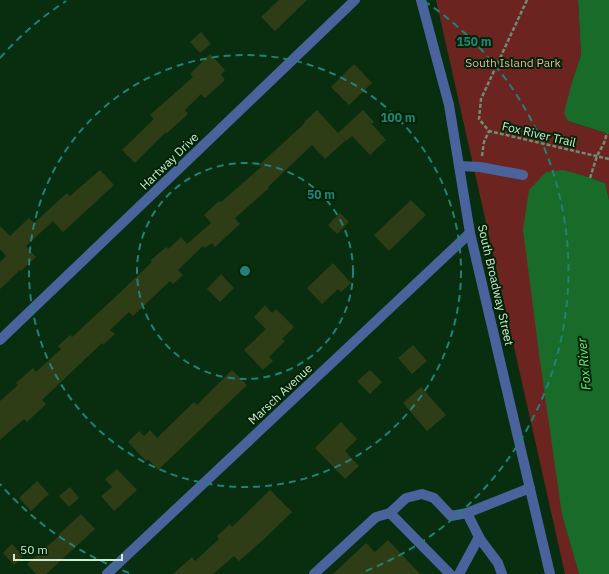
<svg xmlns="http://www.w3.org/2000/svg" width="609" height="574" font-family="'IBM Plex Sans',sans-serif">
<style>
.green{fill:#6c2420}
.water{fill:#196b2a}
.building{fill:#2f3d17}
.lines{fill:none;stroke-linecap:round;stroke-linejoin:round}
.path{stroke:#6e8d72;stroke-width:2.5;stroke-dasharray:4 2;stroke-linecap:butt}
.minor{stroke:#4b639d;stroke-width:10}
.ring{fill:none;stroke:#228278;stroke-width:2;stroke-dasharray:7 5}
.labels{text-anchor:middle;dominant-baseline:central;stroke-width:4;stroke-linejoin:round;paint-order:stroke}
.park-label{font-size:12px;fill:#ecaea6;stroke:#002306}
.street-label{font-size:12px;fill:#d1ebd3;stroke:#002306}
.water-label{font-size:13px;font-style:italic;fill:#6ceb7f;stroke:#002306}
.centre{fill:#228278;stroke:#002306;stroke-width:2}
.ring-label{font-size:12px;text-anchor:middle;font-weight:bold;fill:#228278;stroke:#002306;stroke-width:4;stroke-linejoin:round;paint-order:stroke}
</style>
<rect width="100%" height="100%" fill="#082d0f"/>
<polygon class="green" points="436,0 578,0 581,55 572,82 568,121 609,134 609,200 605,183 585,176 562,515 579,574 565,574"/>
<g class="water">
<polygon points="578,0 609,0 609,134 568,121 564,113 572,82 581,55"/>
<polygon points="563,170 585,176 605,183 609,200 609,574 579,574 562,515 540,361 523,229 529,190 546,172"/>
</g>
<g class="building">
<polygon points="279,0 307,0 275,31 261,17"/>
<polygon points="201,32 211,44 200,53 190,42"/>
<polygon points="210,54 225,70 221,75 225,80 205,98 201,94 185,110 188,114 167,133 166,132 135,163 122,150 154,119 150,115 193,77 190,74"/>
<polygon points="354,64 372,83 349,105 331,87"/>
<polygon points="317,110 338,133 363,110 374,122 372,124 386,140 370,155 352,136 346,141 340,135 345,141 325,159 312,145 268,187 269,188 235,218 240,224 215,247 212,243 205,248 203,246 178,270 183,275 173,284 170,281 133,316 129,312 110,330 115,334 103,345 102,343 42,400 46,404 27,422 24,419 0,440 0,401 18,385 16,383 33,368 36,372 61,349 58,346 70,335 72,337 112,300 152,262 150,261 166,247 168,249 181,237 187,244 211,223 204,215 219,201 221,202 261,167 259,165 305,123 304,122"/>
<polygon points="100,170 114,185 63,232 53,221 26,246 36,257 21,271 20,270 0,289 0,262 6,256 0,249 0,226 10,236 29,218 34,223 67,193 70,196"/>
<polygon points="411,200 426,215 389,251 374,235"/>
<polygon points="340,213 349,222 337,234 328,225"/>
<polygon points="333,263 351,283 341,292 338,289 322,304 307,288"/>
<polygon points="221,274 234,288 220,302 207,289"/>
<polygon points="265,305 272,313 276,309 294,327 282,339 285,341 269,357 273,361 263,370 244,350 266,329 254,317"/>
<polygon points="413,345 427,361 412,374 398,358"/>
<polygon points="232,370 247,385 158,470 148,459 146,461 128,442 139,431 144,436 150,430 157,438 194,402 197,405"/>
<polygon points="370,370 382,382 370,394 357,381"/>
<polygon points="421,387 446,415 427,431 403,403"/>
<polygon points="341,422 357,439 345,451 359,466 345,479 315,448"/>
<polygon points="117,469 137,490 114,511 101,496 112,487 105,479"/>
<polygon points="37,481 49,494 31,511 19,498"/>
<polygon points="70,487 79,498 69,507 59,496"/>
<polygon points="270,490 292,512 263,540 239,561 234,556 213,574 173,574 192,557 195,561 219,539 217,536 230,524 232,527"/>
<polygon points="81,514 95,529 46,574 36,574 27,564 59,536 58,535"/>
<polygon points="388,540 420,574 333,574 366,543 375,552"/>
<polygon points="12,544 23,556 14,565 3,553"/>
</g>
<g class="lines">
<g class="path">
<polyline points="527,0 481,99 479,119 489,131 609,159"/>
<polyline points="482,156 484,142 489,131"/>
<polyline points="590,178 597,156 604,143 607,133"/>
</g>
<g class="minor">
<polyline points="421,0 449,105 470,233 550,574"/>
<polyline points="459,166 480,167 523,175"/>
<polyline points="0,340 355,0"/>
<polyline points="390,513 450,574"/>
<polyline points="467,513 480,539 498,563 502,574"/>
<polyline points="107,574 470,233"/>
<polyline points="314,574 376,517 390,513 406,498 422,494 434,498 451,516 467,513 530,488"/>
<polyline points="459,574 479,537"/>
</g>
</g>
<g class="ring">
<circle cx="245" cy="271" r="108"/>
<circle cx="245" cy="271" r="216"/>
<path d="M129 573A324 324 0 0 1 0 484M0 58A324 324 0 0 1 66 1M424 1A324 324 0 0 1 361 573"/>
</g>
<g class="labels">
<g class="park-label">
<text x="513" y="62">South Island Park</text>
</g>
<g class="street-label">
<text transform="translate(539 134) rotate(13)">Fox River Trail</text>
<text transform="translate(169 161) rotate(-44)">Hartway Drive</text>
<text transform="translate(496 285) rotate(77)">South Broadway Street</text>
<text transform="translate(280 394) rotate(-43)">Marsch Avenue</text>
</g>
<g class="water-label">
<text transform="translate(584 364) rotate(-95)">Fox River</text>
</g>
</g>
<circle cx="245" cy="271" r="6" class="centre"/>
<g class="ring-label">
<text x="474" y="46">150 m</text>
<text x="398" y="122">100 m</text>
<text x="321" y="199">50 m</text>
</g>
<path d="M14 554v6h108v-6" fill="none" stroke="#d1ebd3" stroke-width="2"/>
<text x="20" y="554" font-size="12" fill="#d1ebd3" stroke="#002306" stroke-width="3" paint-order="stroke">50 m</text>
</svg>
